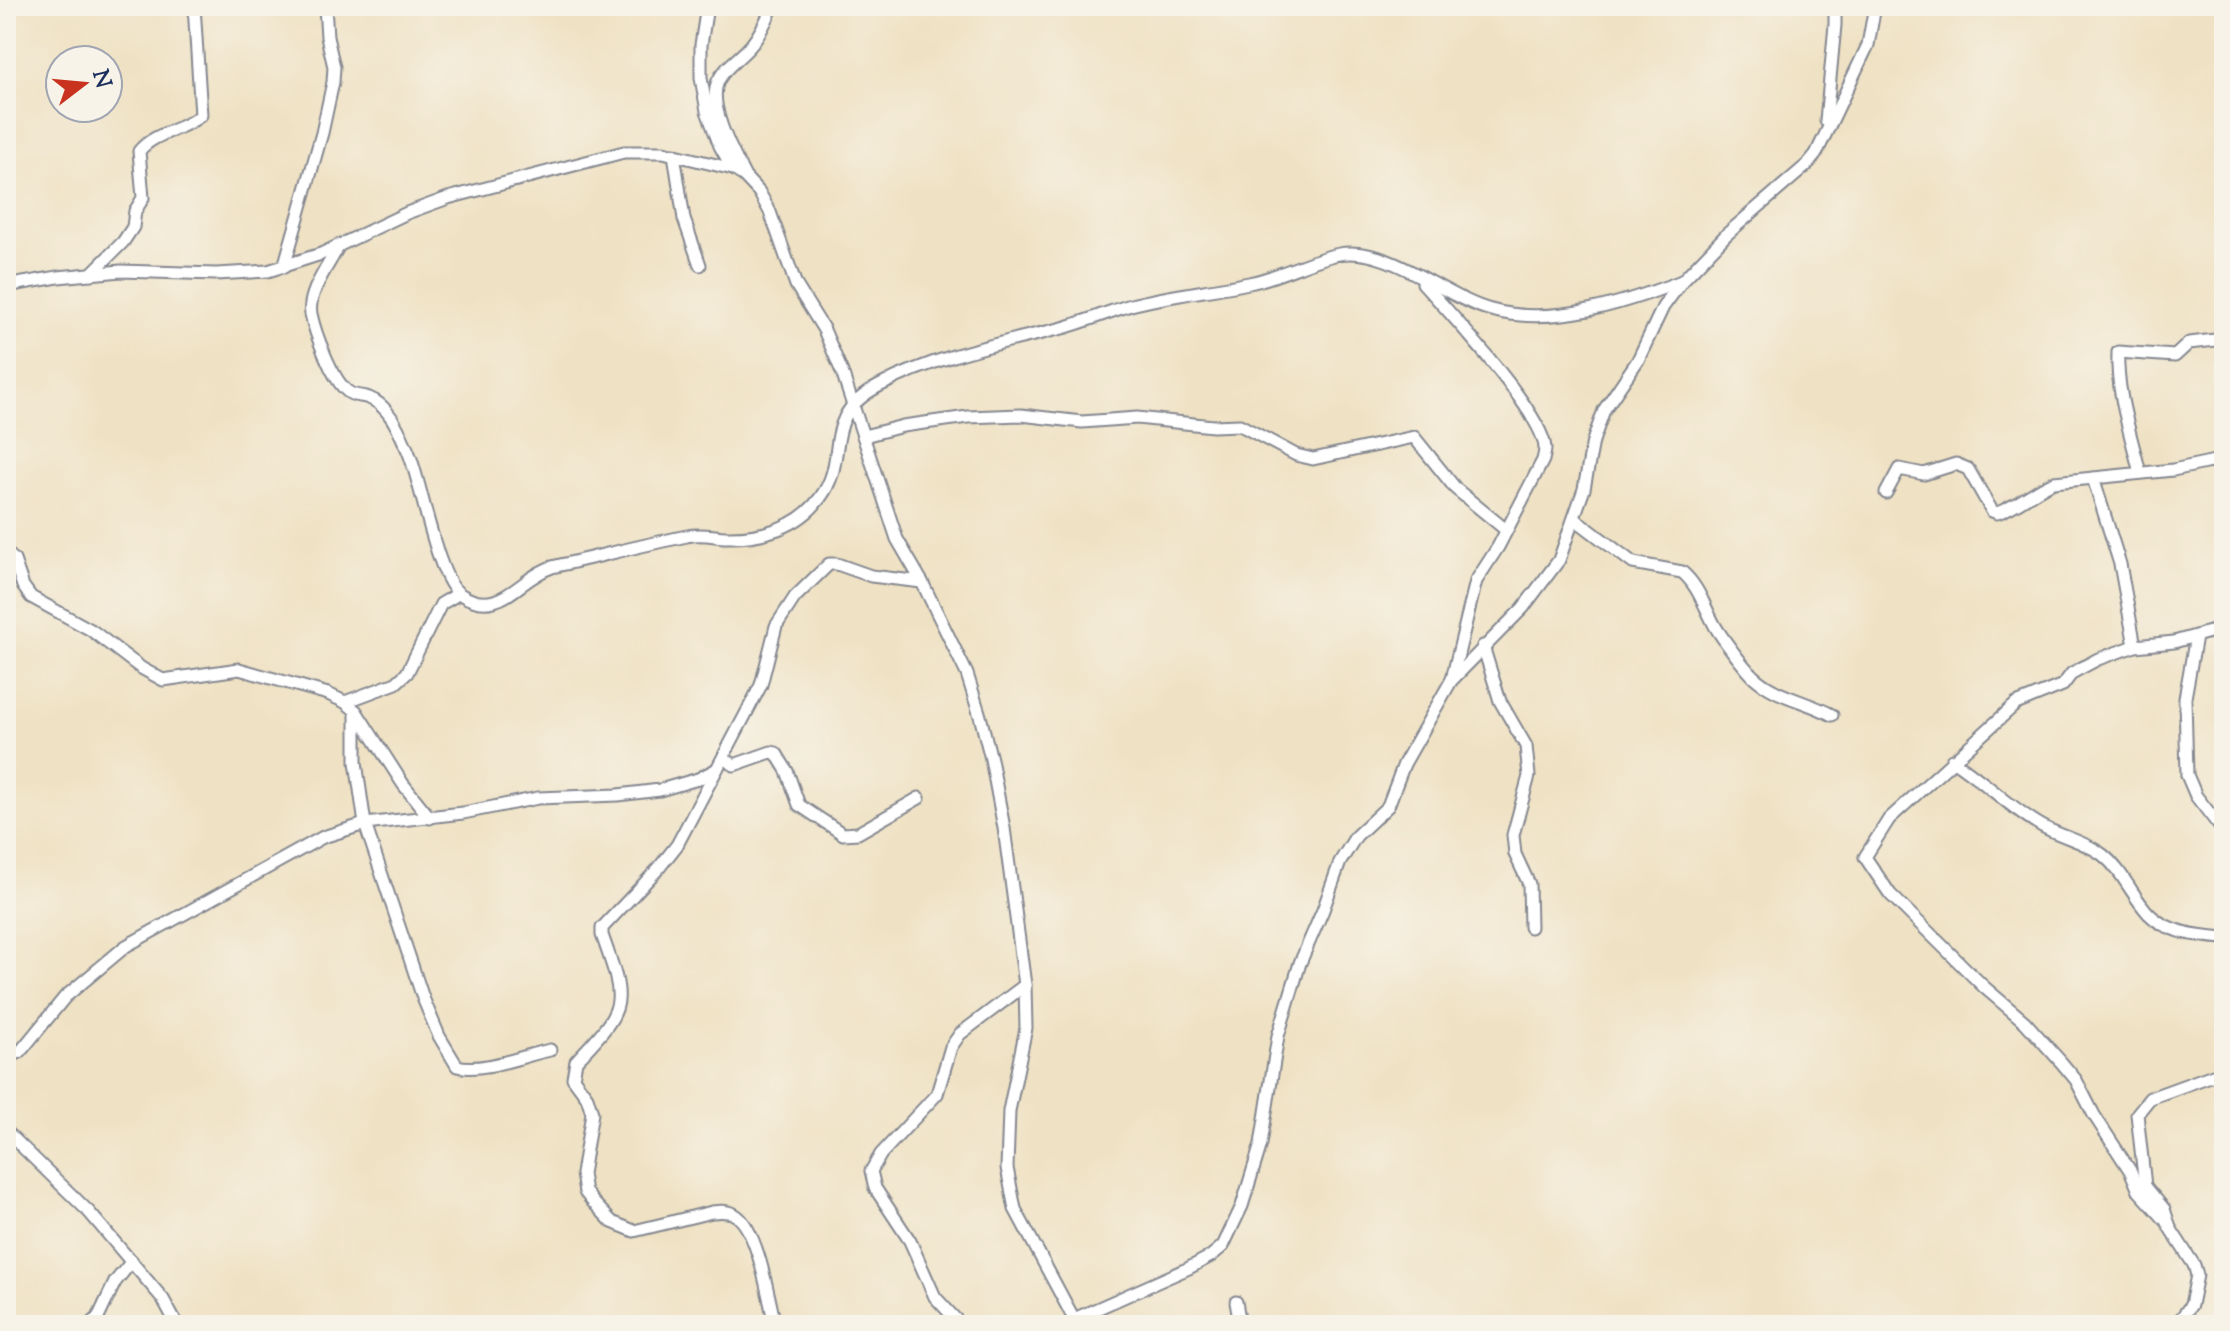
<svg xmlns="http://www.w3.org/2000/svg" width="2230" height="1331" font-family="'Sorts Mill Goudy',serif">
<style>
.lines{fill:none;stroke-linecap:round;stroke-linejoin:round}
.minor-casing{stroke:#858890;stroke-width:15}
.minor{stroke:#fff;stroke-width:11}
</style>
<rect width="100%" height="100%" fill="#f7f3e8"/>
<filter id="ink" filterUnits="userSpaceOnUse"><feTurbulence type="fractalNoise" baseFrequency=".0125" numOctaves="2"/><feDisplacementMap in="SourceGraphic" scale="16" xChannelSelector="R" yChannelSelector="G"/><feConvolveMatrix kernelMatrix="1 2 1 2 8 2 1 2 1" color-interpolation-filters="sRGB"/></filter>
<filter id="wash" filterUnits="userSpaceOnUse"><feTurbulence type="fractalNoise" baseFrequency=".006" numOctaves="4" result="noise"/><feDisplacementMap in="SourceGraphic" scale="32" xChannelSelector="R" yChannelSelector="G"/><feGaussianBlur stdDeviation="1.8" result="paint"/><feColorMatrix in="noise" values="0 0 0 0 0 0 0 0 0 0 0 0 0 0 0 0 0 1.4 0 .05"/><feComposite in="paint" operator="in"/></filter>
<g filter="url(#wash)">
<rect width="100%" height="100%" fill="#efe1c3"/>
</g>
<g filter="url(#ink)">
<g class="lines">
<defs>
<g id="minor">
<polyline points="707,6 701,45 701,78 707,111 720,146 733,169 744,176 759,192 770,212 796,285 824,330 842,372 897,539 922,582 967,674 980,716 991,759 1004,828 1025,985 1026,1028 1009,1111 1007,1168 1015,1209 1074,1319 1080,1325"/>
<polyline points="1826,121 1835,25 1835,6"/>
<polyline points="674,154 684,219 700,265"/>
<path d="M744 175C733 153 707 106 718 81 725 66 742 57 752 44 761 33 767 19 773 6"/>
<path d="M338 247C329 265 307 293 311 314 315 333 332 379 347 391 353 397 362 395 369 398 390 406 400 433 408 451 421 480 437 580 460 594 500 620 518 578 552 567 597 557 642 545 687 536 700 533 712 536 725 537 761 538 798 528 820 498 851 457 818 418 879 386 936 356 997 344 1059 329 1083 323 1107 312 1131 305 1170 295 1210 291 1249 283 1280 277 1309 260 1339 254 1389 245 1443 297 1491 310 1552 327 1625 303 1682 281"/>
<polyline points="284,267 322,133 333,82 334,67 327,37 325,6"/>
<path d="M91 274 123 242 133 227 135 211 143 198 139 151C156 131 183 131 201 115L194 6"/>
<path d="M1423 283C1449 312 1543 413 1545 448 1545 452 1544 456 1543 460L1498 547 1476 581 1452 679"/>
<polyline points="6,286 58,277 121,271 216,274 268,271 321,254 407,213 448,198 624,152 663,152 733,169"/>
<polyline points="864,436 903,426 968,417 1021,415 1082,422 1137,418 1213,426 1240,425 1296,455 1313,459 1414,437 1456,489 1506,530"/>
<path d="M2140 473C2131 435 2116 392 2118 352L2175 356 2189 343 2224 339"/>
<polyline points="2093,478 2120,564 2135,646"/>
<path d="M1886 493 1899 469 1924 474 1956 464 1968 469 1992 511 1997 513C2018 506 2034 490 2054 482L2173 470 2224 459"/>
<path d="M1575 519 1633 563 1682 572C1698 585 1705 608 1715 626 1722 638 1743 666 1753 676 1775 697 1807 701 1832 715"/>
<polyline points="6,552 14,560 23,586 31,597 91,630 141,668 163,680 239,669 328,694 345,702 356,711 403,784 430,818"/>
<polyline points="2196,636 2185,698 2187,775 2196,796 2224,832"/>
<polyline points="1483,646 1500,701 1526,746 1529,776 1513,835 1515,854 1529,884 1530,927"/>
<polyline points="345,702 396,683 407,673 441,604 458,594"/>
<path d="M356 713V762L365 824 423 998 439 1036 457 1066C482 1073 525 1055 550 1050"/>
<polyline points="724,758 734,765 771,752 776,753 787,771 799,805 843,834 858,833 919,798"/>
<path d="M1952 760C1983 780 2010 808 2042 826 2061 837 2085 841 2103 855 2123 871 2132 896 2149 914 2167 933 2199 936 2224 938"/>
<polyline points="6,1058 20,1052 65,997 126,946 323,837 365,824 463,813 538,798 618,795 660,790 698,779 717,769"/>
<polyline points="6,1131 89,1212 163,1299 177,1325"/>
<polyline points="2169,1224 2139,1191 2131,1172 2094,1115 2076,1080 2061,1062 2025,1022 1984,987 1890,894 1865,857 1889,819 2016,704 2063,685 2072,673 2098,659 2135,646 2174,642 2224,628"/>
<polyline points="1236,1302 1240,1325"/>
<polyline points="1074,1319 1189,1268 1211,1256 1223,1246 1242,1206 1261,1144 1278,1036 1300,963 1323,910 1340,862 1356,836 1388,806 1404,764 1451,681 1523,608 1559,560 1584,489 1593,441 1604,410 1638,360 1663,307 1682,281 1727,234 1807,165 1816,154 1868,45 1875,6"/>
<polyline points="90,1325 98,1318 115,1282 132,1261"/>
<path d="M775 1325C769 1300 758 1231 737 1216 730 1210 720 1211 712 1212L634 1231 612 1222 593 1202 585 1192 582 1174 592 1113 587 1097 573 1078 576 1061C627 1007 627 1005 602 935V928L658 869 677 845 761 685 776 626 795 597 829 564H837L871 576 922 582"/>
<polyline points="961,1325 935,1297 910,1241 875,1188 871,1171 881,1154 937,1094 951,1047 960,1034 1025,985"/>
<polyline points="2176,1325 2191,1305 2197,1275 2194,1265 2170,1228 2164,1209 2145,1186 2137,1114 2150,1098 2224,1071"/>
</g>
</defs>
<use href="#minor" class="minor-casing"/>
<use href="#minor" class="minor"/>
</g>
</g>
<rect width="2230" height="1331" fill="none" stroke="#f7f3e8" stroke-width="32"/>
<g transform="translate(84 84) rotate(74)"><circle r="38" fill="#f7f3e8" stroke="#9fa5b1" stroke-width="2"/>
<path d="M0-6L14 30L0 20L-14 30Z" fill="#c8321e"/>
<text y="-12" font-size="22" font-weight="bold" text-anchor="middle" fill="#1b2f5e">N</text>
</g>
</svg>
